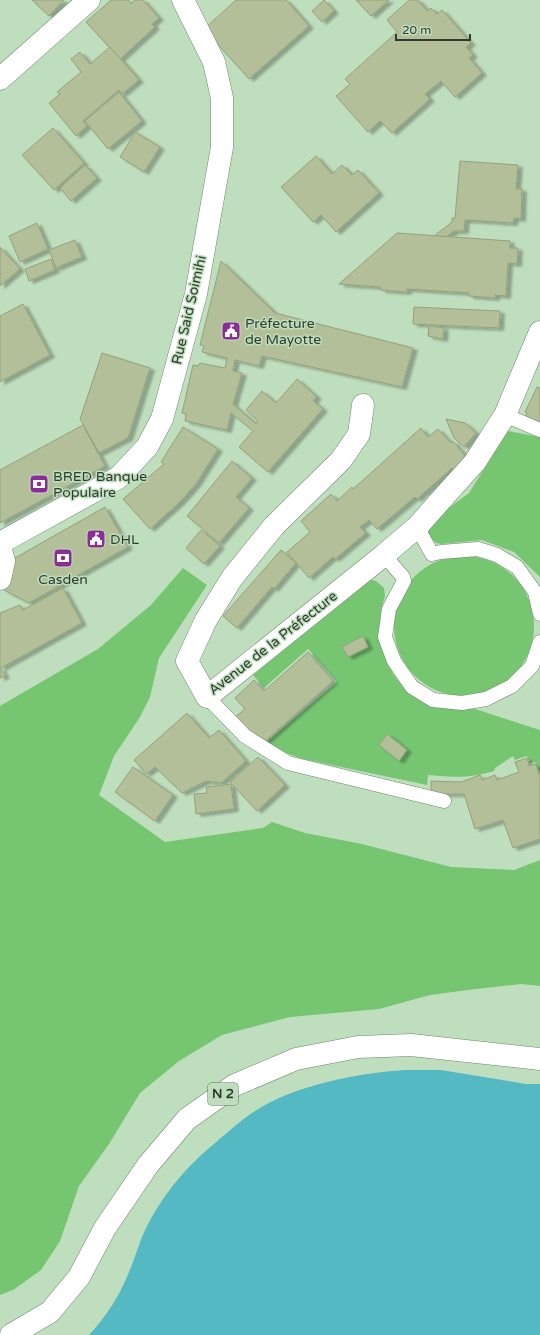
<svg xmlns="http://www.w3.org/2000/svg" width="540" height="1335" font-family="'Varela Round',sans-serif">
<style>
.green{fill:#75c571}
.water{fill:#54b9c2}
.building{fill:#b2bf98;stroke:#94a17b;filter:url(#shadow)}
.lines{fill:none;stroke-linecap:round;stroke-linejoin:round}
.lane-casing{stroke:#6d896b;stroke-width:15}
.street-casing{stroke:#6d896b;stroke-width:23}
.secondary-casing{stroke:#6d896b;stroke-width:23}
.primary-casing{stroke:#6d896b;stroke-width:23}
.lane{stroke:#fff;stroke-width:14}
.street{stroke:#fff;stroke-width:22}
.secondary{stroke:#fff;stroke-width:22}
.primary{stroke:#fff;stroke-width:22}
.labels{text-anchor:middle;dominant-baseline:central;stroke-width:3;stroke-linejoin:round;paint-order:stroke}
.shield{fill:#bfdebd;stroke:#5b6d5a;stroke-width:1}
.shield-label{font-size:13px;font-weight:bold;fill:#303c2f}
.street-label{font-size:14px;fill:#303c2f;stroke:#bfdebd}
.poi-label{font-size:14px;fill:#303c2f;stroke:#bfdebd;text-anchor:start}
</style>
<defs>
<filter id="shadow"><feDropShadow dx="4.5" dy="2.5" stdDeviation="1" flood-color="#0004"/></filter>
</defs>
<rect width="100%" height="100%" fill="#bfdebd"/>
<g class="green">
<polygon points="508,431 540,437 540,577 514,552 482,540 441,544 436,543 426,533 431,521 469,493"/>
<circle cx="464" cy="626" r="70"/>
<polygon points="183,568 207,585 159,658 150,697 140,717 114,756 99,795 165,842 263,828 272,822 305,833 362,844 451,867 514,870 540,860 540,986 521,984 476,989 430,995 379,1009 290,1017 222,1035 179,1061 140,1093 109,1144 79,1186 60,1241 41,1270 13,1290 0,1295 0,706 98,649 151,605"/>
<path d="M366 579 376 581 384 588 385 596 381 610 379 639 393 674 404 688 419 698 472 708 540 730V774L535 762 529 763 527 756 515 760 513 756 495 768 494 771C467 779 455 777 428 775L427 785 303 759 263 745 337 682 308 649 264 688 253 675Z"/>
</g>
<path class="water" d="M405 1070H441L526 1084H540V1335H89C106 1317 120 1295 129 1272 136 1256 140 1239 148 1224 166 1191 186 1167 215 1143 228 1132 241 1120 255 1111 295 1085 358 1073 405 1070Z"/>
<g class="building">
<polygon points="32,0 64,0 49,16"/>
<polygon points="111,0 128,0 131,4 135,0 143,0 159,18 152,24 155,27 120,59 86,22"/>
<polygon points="236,0 286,0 309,26 249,79 204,29"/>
<polygon points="324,0 334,11 322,22 312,11"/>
<polygon points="356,0 389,0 371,16"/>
<polygon points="409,0 418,0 427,11 431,8 437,14 442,10 471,43 466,47 473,55 469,58 482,73 455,97 441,81 425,94 430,99 392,133 380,121 368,132 336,96 350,84 345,79 397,32 387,20"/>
<polygon points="110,47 139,80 122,94 119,90 83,121 87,126 76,136 49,103 60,94 57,92 81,72 71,59 80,52 90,64"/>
<polygon points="119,92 142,121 108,149 85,121"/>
<polygon points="53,128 84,163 54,190 22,155"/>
<polygon points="135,132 160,147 144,172 120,157"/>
<polygon points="316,156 332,174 342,165 352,175 358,170 379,193 336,232 321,215 313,222 281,187"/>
<polygon points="460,161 518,165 516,189 522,189 521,219 514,218 513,223 465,220 464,231 454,231 446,237 434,236 452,222 452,218 455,218"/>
<polygon points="85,165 97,178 71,201 60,188"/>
<polygon points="37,223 48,249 20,262 9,236"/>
<polygon points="397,233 510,241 510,248 518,248 517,264 508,263 506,296 495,295 495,298 469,296 469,293 407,289 407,292 381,290 380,287 339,284"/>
<polygon points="75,240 82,257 56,268 49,250"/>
<polygon points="0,247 20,269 0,286"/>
<polygon points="51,259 55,270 29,281 25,269"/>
<polygon points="221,261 275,313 413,348 402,387 262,356 259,366 235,360 233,371 242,373 233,404 256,424 258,421 246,410 262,391 276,403 297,379 317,397 313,401 323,409 268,472 239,447 253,431 231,413 227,430 185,421 186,414 182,413 193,365 198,366 200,363 225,368 227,358 202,352 204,346 200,345"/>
<polygon points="23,304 50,355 0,382 0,316"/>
<polygon points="414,307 500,311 499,328 413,324"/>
<polygon points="429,326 444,328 443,339 428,336"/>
<polygon points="102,353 150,368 128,438 99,453 80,419"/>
<polygon points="537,387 540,388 540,425 525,418 527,413 525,412"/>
<polygon points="446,419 465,423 476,433 464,447 454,438"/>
<polygon points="83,425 105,466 0,523 0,470"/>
<polygon points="183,427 218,449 196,484 180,502 150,529 123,499 164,464 161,462"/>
<polygon points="421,428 428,437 438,429 451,443 453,441 470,462 457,473 452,468 417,499 415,497 377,529 369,520 360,527 366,533 335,559 333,557 309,578 287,552 310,532 301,521 331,494 337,501 352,487 353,489"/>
<polygon points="232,461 252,478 236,497 249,508 219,543 187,516"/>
<polygon points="105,507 128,547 29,603 4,590 6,563"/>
<polygon points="201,530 220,546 204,564 186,548"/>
<polygon points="281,550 296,563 274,589 272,587 237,628 223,616"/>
<polygon points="63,588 82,623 1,668 5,676 0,678 0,613 20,605 23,610"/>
<polygon points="363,636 368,647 348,657 342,647"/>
<polygon points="308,652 333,681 262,744 234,718 245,709 235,698 254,680 264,691"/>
<polygon points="187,713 209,738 219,730 246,761 221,783 206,781 182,793 155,767 146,774 134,760"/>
<polygon points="387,734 407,750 399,761 379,745"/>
<polygon points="258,757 285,785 257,811 230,782"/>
<polygon points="527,758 529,766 536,764 540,777 540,839 513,848 503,820 475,829 464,794 431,794 431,781 461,782 480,775 482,780 495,775 497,780 519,772 515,762"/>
<polygon points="133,767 173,795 155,821 115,792"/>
<polygon points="231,784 234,809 196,814 194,794 207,793 206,787"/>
</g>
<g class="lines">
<defs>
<g id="lane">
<polyline points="505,415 540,430"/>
<polyline points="417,527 432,554 441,552 478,549 497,555 517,567 535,592 540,614"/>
<polyline points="384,555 403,577 404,581 389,609 385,637 394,661 412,687 433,700 462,703 486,699 512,686 532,666 540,642"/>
<polyline points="207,697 245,736 288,763 444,801"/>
</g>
<g id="street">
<polyline points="363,405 359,434 341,460 274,526 232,578 206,620 187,661 207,697 384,555 417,527 440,501 475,462 505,415 540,332"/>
<polyline points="0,543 118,478 147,447 162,419 196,294 222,147 222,98 214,62 183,0"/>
<polyline points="0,547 4,561 0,579"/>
</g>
<polyline id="secondary" points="0,79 89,0"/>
<polyline id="primary" points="11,1335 50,1312 79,1277 105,1228 148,1165 187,1119 235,1085 296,1059 358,1047 411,1045 540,1059"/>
</defs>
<use href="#lane" class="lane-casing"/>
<use href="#street" class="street-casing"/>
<use href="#secondary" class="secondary-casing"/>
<use href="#primary" class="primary-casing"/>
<use href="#lane" class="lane"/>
<use href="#street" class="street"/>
<use href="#secondary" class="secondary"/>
<use href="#primary" class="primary"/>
</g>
<defs>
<symbol id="civic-square" viewBox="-11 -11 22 22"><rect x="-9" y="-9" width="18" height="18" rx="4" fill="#8b2d97" stroke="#bfdebd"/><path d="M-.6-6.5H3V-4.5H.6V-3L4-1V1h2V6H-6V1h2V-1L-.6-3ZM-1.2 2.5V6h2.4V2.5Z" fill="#fff"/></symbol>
<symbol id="bank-square" viewBox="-11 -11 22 22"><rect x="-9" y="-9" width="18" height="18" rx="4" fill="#8b2d97" stroke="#bfdebd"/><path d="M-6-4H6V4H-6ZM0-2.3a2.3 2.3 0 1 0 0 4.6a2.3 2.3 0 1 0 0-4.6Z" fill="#fff"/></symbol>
</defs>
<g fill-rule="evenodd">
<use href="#civic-square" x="220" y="320" width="22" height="22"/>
<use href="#bank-square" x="28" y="473" width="22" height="22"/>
<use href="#civic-square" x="85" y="528" width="22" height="22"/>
<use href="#bank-square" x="52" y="547" width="22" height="22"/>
</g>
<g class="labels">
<rect class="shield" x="208" y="1083" width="30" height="22" rx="3"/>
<g class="shield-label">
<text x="223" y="1094">N 2</text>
</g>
<g class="street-label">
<text transform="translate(189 310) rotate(-77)">Rue Said Soimihi</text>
<text transform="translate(273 643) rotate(-38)">Avenue de la Préfecture</text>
</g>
<g class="poi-label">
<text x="245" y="323">Préfecture<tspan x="245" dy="16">de Mayotte</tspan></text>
<text x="53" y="476">BRED Banque<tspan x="53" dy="16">Populaire</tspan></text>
<text x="110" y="539">DHL</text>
<text x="63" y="579" text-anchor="middle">Casden</text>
</g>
</g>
<path d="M396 34v6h74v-6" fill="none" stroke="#303c2f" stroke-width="2"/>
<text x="402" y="34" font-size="12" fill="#303c2f" stroke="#bfdebd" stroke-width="3" paint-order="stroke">20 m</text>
</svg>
